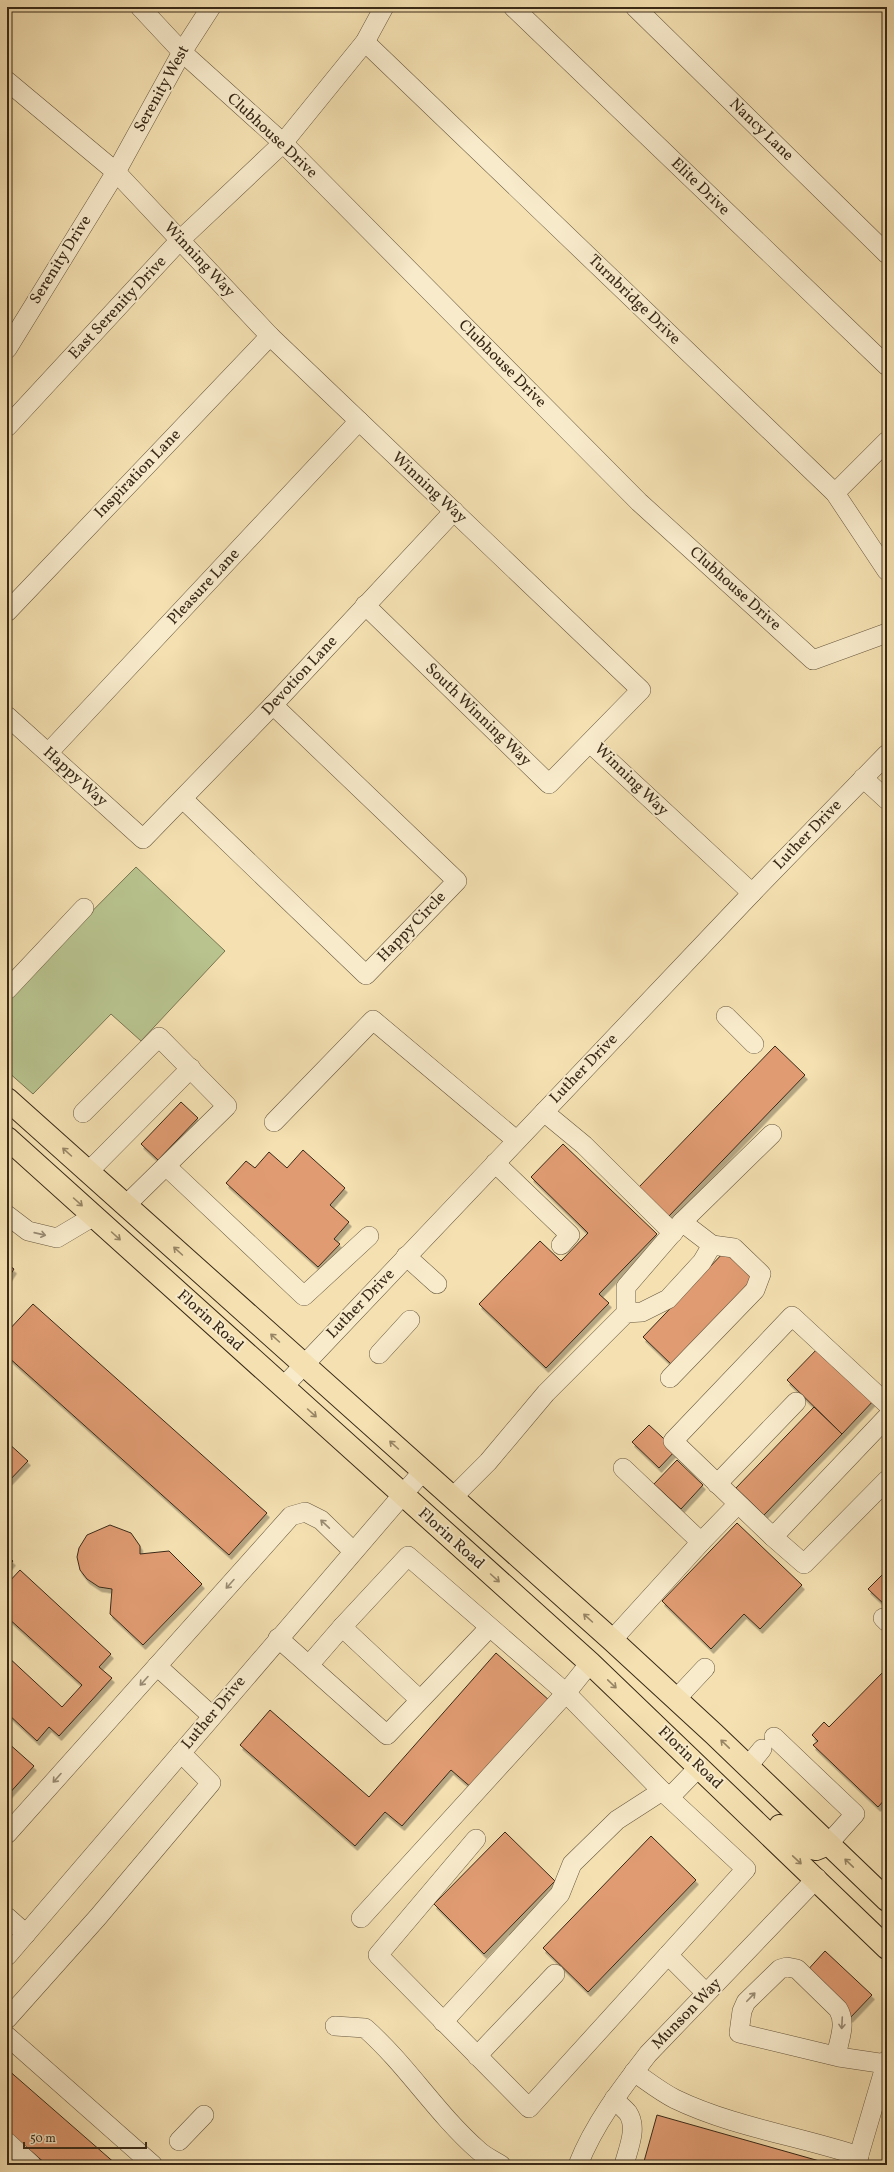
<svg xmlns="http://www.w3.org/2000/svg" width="894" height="2172" font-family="Vollkorn,serif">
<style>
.green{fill:#b8c38e;stroke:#787652}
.building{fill:#e09b72;stroke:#382917;filter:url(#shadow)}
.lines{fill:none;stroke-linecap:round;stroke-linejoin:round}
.minor-casing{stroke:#67573e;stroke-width:20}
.major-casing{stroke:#382917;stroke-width:24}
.minor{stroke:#f8ebcc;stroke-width:19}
.major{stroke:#f4e0b1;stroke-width:22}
.oneway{stroke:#968464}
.oneway2{stroke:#988a72}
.labels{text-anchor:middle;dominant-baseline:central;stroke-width:4;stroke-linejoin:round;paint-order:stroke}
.street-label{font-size:16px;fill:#382917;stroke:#f8ebcc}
</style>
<defs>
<filter id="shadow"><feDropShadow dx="2.5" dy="4.5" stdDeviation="0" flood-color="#0004"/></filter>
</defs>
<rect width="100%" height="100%" fill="#f4e0b1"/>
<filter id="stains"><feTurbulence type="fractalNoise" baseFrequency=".005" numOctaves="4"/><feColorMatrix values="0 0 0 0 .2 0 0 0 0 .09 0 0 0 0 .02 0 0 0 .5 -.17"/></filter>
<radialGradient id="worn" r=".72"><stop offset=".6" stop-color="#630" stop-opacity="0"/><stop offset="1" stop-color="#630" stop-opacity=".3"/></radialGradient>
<polygon class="green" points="136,867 225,951 141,1041 111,1014 33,1094 7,1071 7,997"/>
<g class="building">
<polygon points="775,1046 805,1075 669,1216 639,1187"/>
<polygon points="181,1102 198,1118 158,1160 141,1144"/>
<polygon points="563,1144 657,1234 599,1294 609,1303 546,1368 479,1304 540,1241 561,1261 588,1233 531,1177"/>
<polygon points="303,1150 345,1188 330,1205 349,1222 334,1239 340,1244 318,1267 226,1183 246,1161 255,1168 269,1152 287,1168"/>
<polygon points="726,1250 756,1279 673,1366 643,1337"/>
<polygon points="7,1264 14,1269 7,1280"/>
<polygon points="33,1304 267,1513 229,1555 7,1356 7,1332"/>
<polygon points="821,1345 876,1398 842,1434 787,1380"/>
<polygon points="814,1407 842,1434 764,1515 736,1488"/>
<polygon points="649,1425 676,1450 659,1468 632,1442"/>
<polygon points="7,1442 28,1461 7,1483"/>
<polygon points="677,1460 703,1485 681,1509 654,1484"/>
<polygon points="737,1523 802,1585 760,1629 744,1614 711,1649 662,1601"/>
<polygon points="110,1525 131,1533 140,1546 140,1554 169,1551 202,1584 143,1645 110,1614 112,1589 99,1587 87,1579 80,1570 77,1557 79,1548 87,1535"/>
<polygon points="7,1556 13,1561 7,1568"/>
<polygon points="20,1570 111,1654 99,1667 112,1678 59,1736 49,1727 37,1741 7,1713 7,1656 62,1707 82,1685 7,1617 7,1584"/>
<polygon points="887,1570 887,1607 868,1589"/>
<polygon points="496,1653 550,1701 473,1789 451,1770 402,1826 385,1812 355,1846 240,1745 270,1710 369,1797"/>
<polygon points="887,1668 887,1797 878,1807 813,1745 818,1741 812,1735 824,1722 829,1727"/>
<polygon points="7,1742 34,1766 7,1796"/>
<polygon points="505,1832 555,1881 484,1954 434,1904"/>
<polygon points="651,1836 696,1880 588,1992 543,1948"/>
<polygon points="825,1951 872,1995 850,2018 804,1974"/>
<polygon points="7,2069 117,2165 47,2165 7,2130"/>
<polygon points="657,2115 830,2164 643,2165"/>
</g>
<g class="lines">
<defs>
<g id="minor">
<polyline points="140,7 182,52 283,143 639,502 813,660 887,633"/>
<polyline points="513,7 887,366"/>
<polyline points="635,7 887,254"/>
<polyline points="365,42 835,493 887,571"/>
<polyline points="7,81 116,172 270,336 641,690 549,784 365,605"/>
<polyline points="7,349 116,172 182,52 211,7"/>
<polyline points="7,427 180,240 283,143 365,42 384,7"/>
<polyline points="835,493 887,441"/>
<polyline points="7,612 270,336"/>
<polyline points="7,716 143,839 273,705 454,511"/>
<polyline points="590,743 752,893"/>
<polyline points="49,752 359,421"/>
<polyline points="863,778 887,800"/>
<polyline points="183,799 366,975 457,881 273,705"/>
<polyline points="7,990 84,908"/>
<polyline points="726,1016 754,1044"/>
<polyline points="544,1112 584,1145 673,1233"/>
<polyline points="83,1113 159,1037 227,1106 126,1205"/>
<polyline points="274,1122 373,1020 516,1140"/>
<polyline points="495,1163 570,1235 561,1245"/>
<polyline points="166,1166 304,1296 369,1236"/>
<polyline points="89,1171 191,1068"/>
<polyline points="7,1215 28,1231 57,1238 94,1216"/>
<polyline points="682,1222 772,1134"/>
<polyline points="406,1256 437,1284"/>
<polyline points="379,1354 410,1320"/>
<polyline points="670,1378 755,1290 761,1274 734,1248 712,1245"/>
<polyline points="283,1387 752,893 887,754"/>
<polyline points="887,1417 773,1537 804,1564 887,1480"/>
<polyline points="623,1468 701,1542 738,1504"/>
<polyline points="717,1484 796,1402"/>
<polyline points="452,1498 488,1462 546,1393 626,1313 642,1312 668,1299 702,1262 712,1245 682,1222 626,1287 626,1313"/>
<polyline points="773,1537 673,1441 792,1316 887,1404"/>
<polyline points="883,1618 887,1622"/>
<polyline points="342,1627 408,1556 566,1693 662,1791 746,1869 529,2108 378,1955 476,1839"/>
<polyline points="278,1638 387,1735 489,1628"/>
<polyline points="612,1640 701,1542"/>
<polyline points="309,1665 342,1627 419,1699"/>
<polyline points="157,1666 212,1716"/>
<polyline points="676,1699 705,1668"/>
<polyline points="774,1737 855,1814 828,1844"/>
<polyline points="748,1766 762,1749"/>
<polyline points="670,1797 699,1767"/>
<polyline points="7,1834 291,1516 305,1512 321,1520 353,1551"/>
<polyline points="7,1917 26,1934"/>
<polyline points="361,1918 566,1693 590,1663"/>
<polyline points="668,1955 706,1993"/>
<polyline points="7,1956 423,1471"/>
<polyline points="7,2019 98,1917 211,1783 181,1753"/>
<polyline points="443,2022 560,1894 572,1864 617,1820 662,1791"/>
<path d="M335 2026 365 2028C407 2065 436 2113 478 2150 484 2156 493 2160 501 2165"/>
<polyline points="7,2036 153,2165"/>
<polyline points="477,2056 555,1974"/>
<path d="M836 2056C839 2040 847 2023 838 2009L797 1969 787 1967 780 1969 746 2002 742 2011 739 2033 839 2057 886 2064"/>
<path d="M634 2072C647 2081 661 2092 675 2099 733 2127 799 2136 859 2156"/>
<path d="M614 2099C618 2104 624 2108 628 2113 638 2128 628 2149 624 2165"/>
<polyline points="179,2141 204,2115"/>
<polyline points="7,2142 32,2165"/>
<path d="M578 2165C594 2124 621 2089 648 2054L817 1878"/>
<polyline points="856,2165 887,2060"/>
</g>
<g id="major">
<polyline points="7,1099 612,1640 714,1734 887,1900"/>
<polyline points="7,1138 590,1663 887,1948"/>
<polyline points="780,1826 807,1847 816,1849 828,1844"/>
</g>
</defs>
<use href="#minor" class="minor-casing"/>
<use href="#major" class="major-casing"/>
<use href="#minor" class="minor"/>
<use href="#major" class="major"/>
</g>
<defs><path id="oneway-shaft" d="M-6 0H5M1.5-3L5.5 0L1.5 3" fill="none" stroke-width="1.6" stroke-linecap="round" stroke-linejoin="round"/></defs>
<g class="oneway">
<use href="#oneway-shaft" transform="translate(67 1152) rotate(-138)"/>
<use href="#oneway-shaft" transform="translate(78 1202) rotate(42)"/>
<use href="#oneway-shaft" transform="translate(116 1236) rotate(42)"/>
<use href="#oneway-shaft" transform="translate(178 1251) rotate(-138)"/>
<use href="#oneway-shaft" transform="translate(275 1338) rotate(-138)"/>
<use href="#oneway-shaft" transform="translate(312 1413) rotate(42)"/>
<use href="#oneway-shaft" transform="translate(394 1445) rotate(-138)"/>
<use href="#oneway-shaft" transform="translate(495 1578) rotate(42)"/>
<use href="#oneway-shaft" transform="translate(588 1618) rotate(-138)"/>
<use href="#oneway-shaft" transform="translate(612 1684) rotate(44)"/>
<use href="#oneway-shaft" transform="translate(725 1744) rotate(-136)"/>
<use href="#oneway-shaft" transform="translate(797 1860) rotate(43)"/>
<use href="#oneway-shaft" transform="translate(849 1863) rotate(-136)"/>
</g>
<g class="oneway2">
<use href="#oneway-shaft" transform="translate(40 1234) rotate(13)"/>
<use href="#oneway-shaft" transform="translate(325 1524) rotate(-137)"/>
<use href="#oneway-shaft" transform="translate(230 1584) rotate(132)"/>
<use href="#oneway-shaft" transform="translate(144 1681) rotate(132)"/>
<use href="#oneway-shaft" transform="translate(57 1778) rotate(132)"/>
<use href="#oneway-shaft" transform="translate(751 1997) rotate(-46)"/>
<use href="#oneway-shaft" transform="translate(842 2023) rotate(93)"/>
</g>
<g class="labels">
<g class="street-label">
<text transform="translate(162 89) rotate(-61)">Serenity West</text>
<text transform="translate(761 130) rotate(44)">Nancy Lane</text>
<text transform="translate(272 136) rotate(43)">Clubhouse Drive</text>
<text transform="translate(700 187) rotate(44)">Elite Drive</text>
<text transform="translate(61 260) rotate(-58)">Serenity Drive</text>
<text transform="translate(199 260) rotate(47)">Winning Way</text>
<text transform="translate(634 300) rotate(44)">Turnbridge Drive</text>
<text transform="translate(118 308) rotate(-47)">East Serenity Drive</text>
<text transform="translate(502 364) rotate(45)">Clubhouse Drive</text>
<text transform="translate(138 474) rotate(-46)">Inspiration Lane</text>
<text transform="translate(429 488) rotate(43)">Winning Way</text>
<text transform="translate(204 587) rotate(-47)">Pleasure Lane</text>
<text transform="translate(735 589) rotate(42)">Clubhouse Drive</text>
<text transform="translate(300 676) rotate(-47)">Devotion Lane</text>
<text transform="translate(478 715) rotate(44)">South Winning Way</text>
<text transform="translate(75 777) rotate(42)">Happy Way</text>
<text transform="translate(631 780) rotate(44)">Winning Way</text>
<text transform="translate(808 835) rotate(-46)">Luther Drive</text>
<text transform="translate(412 927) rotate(-46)">Happy Circle</text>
<text transform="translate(584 1069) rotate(-46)">Luther Drive</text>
<text transform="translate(361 1304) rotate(-46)">Luther Drive</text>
<text transform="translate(210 1321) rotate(42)">Florin Road</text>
<text transform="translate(451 1539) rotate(42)">Florin Road</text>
<text transform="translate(214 1713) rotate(-50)">Luther Drive</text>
<text transform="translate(690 1758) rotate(44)">Florin Road</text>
<text transform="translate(687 2014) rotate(-46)">Munson Way</text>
</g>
</g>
<rect width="894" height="2172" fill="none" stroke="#f4e0b1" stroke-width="24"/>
<rect x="8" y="8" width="878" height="2156" fill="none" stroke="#382917" stroke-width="2"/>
<rect x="12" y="12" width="870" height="2148" fill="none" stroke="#382917"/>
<path d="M24 2142v6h122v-6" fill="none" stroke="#382917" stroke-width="2"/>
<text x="30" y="2142" font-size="12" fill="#382917" stroke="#f8ebcc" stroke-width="3" paint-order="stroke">50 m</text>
<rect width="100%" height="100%" filter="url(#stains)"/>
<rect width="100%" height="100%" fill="url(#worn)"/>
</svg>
